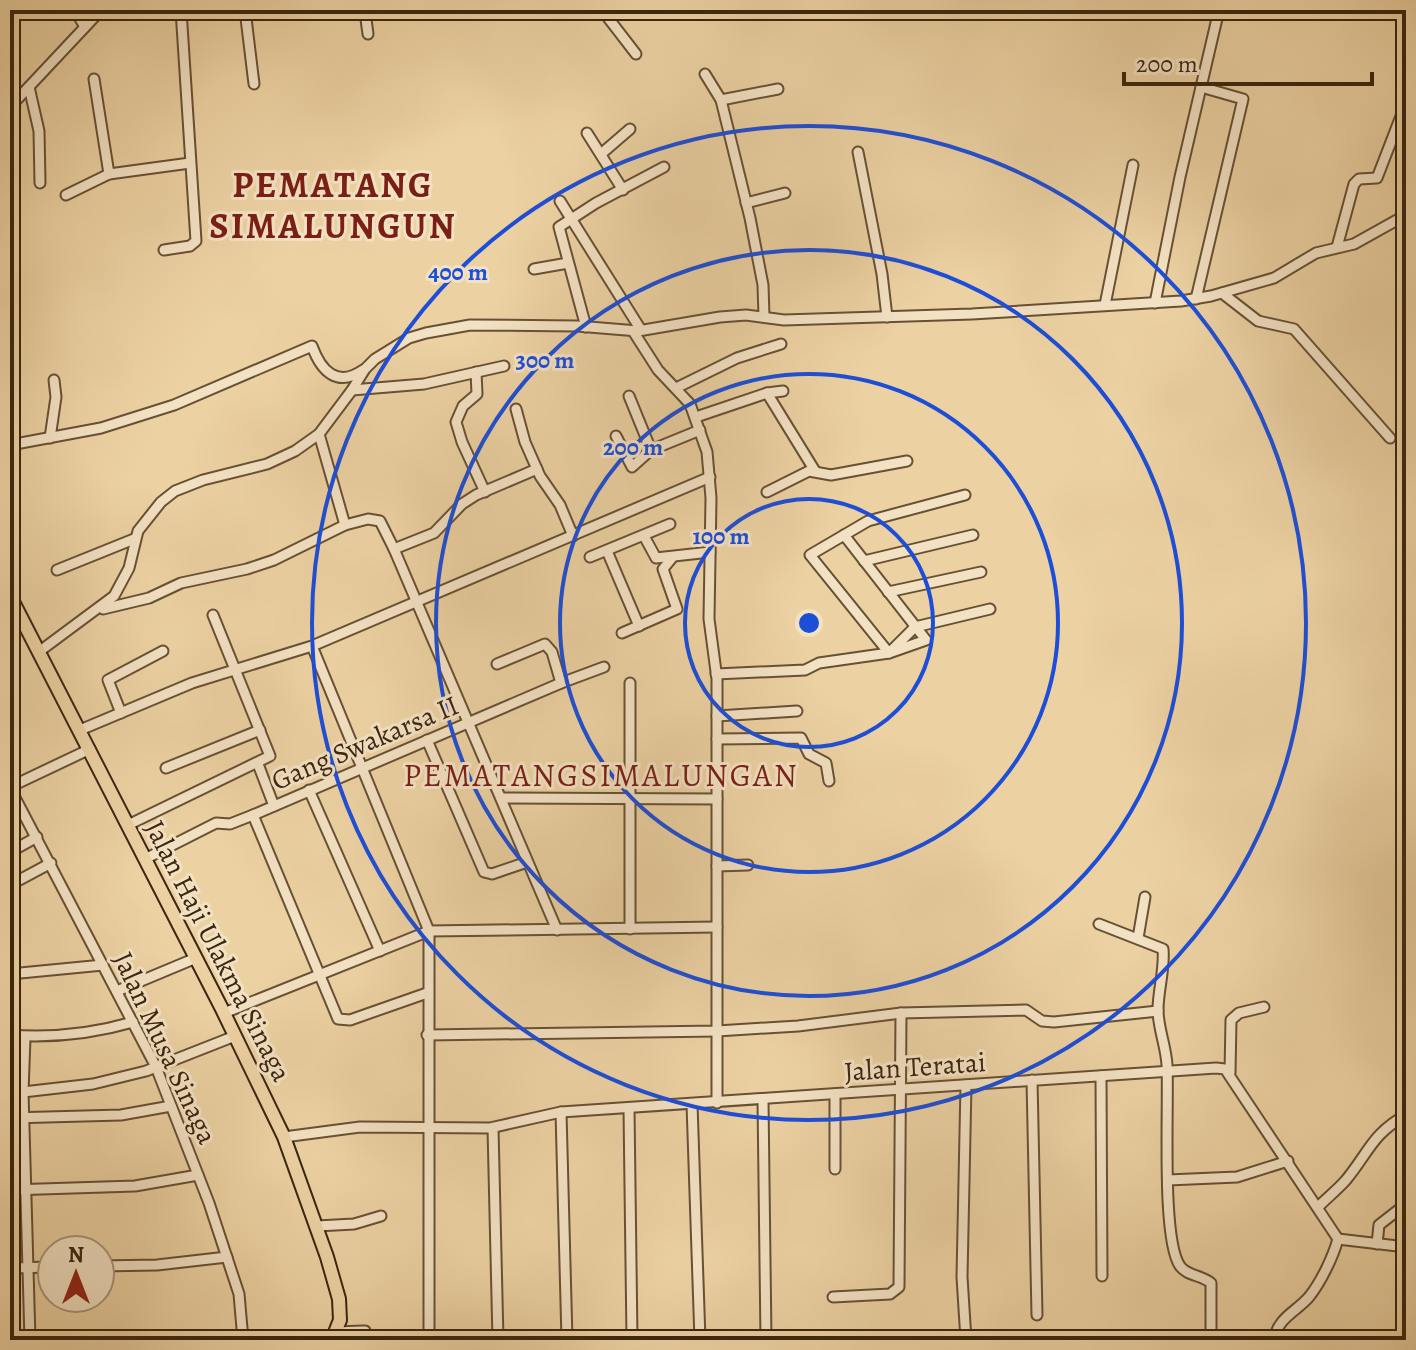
<svg xmlns="http://www.w3.org/2000/svg" width="1416" height="1350" font-family="Alegreya,serif">
<style>
.lines{fill:none;stroke-linecap:round;stroke-linejoin:round}
.minor-casing{stroke:#675134;stroke-width:13}
.major-casing{stroke:#3b2610;stroke-width:16}
.minor{stroke:#f3e1c3;stroke-width:9}
.major{stroke:#ecd1a2;stroke-width:12}
.ring{fill:none;stroke:#1d4ed8;stroke-width:4}
.labels{text-anchor:middle;dominant-baseline:central;stroke-width:6;stroke-linejoin:round;paint-order:stroke}
.street-label{font-size:28px;fill:#3b2610;stroke:#f3e1c3}
.quarter-label{font-size:32px;letter-spacing:2px;fill:#7a1f14;stroke:#f3e1c3}
.district-label{font-size:36px;font-weight:bold;letter-spacing:2px;fill:#7a1f14;stroke:#f3e1c3}
.centre{fill:#1d4ed8;stroke:#f3e1c3;stroke-width:4}
.ring-label{font-size:24px;text-anchor:middle;font-weight:bold;fill:#1d4ed8;stroke:#f3e1c3;stroke-width:6;stroke-linejoin:round;paint-order:stroke}
</style>
<rect width="100%" height="100%" fill="#ecd1a2"/>
<filter id="stains"><feTurbulence type="fractalNoise" baseFrequency=".0025" numOctaves="4"/><feColorMatrix values="0 0 0 0 .2 0 0 0 0 .09 0 0 0 0 .02 0 0 0 .5 -.17"/></filter>
<radialGradient id="worn" r=".72"><stop offset=".6" stop-color="#630" stop-opacity="0"/><stop offset="1" stop-color="#630" stop-opacity=".3"/></radialGradient>
<g class="lines">
<defs>
<g id="minor">
<polyline points="79,10 79,17 85,27"/>
<polyline points="245,10 254,84"/>
<polyline points="602,10 636,54"/>
<polyline points="331,11 396,10"/>
<polyline points="365,12 368,34"/>
<polyline points="705,74 721,100 750,218 763,285 764,317"/>
<polyline points="94,79 109,174"/>
<polyline points="29,87 39,131 40,183"/>
<polyline points="721,100 778,89"/>
<polyline points="10,107 101,10"/>
<polyline points="587,133 623,190"/>
<polyline points="858,152 882,274 887,317"/>
<polyline points="601,154 630,129"/>
<polyline points="66,195 109,174 190,163"/>
<polyline points="560,201 641,330"/>
<polyline points="746,203 785,193"/>
<polyline points="1337,247 1354,184 1359,179 1377,178 1406,103"/>
<polyline points="164,250 190,246 196,241 181,10"/>
<polyline points="534,269 568,263"/>
<polyline points="1222,293 1258,321 1294,329 1390,438"/>
<polyline points="1196,299 1243,99 1201,87"/>
<polyline points="1155,303 1180,177 1219,10"/>
<polyline points="1105,305 1133,165"/>
<polyline points="586,327 559,227 596,203 664,167"/>
<polyline points="633,331 658,370 690,404 707,452 711,498 709,619 717,679 717,1103"/>
<polyline points="476,372 477,394 463,406 456,422 462,442 485,492"/>
<polyline points="676,388 737,358 781,344"/>
<polyline points="352,390 424,384 504,366"/>
<polyline points="767,393 815,471"/>
<polyline points="629,396 651,450"/>
<polyline points="516,409 525,442 540,476 560,505 573,536"/>
<polyline points="696,417 767,393 783,391"/>
<polyline points="319,434 345,525"/>
<polyline points="616,436 632,467 651,450 700,430"/>
<polyline points="50,438 56,397 54,380"/>
<path d="M10 445 101 428 174 405 312 346C321 371 337 388 363 370"/>
<polyline points="767,492 809,471 831,475 907,461"/>
<polyline points="965,495 868,521 810,555 889,653 915,627 990,609"/>
<polyline points="644,536 656,558 710,552"/>
<polyline points="394,549 434,533 462,504 476,495 537,469"/>
<polyline points="607,551 639,626"/>
<polyline points="590,557 670,524"/>
<polyline points="864,561 973,535"/>
<polyline points="57,570 134,539"/>
<polyline points="888,592 981,572"/>
<polyline points="103,609 149,598 181,583 247,569 274,560 345,525 368,519 380,521 394,549 557,930"/>
<polyline points="10,626 23,621"/>
<polyline points="622,633 677,609 663,569 672,558"/>
<polyline points="312,646 429,931 429,1340"/>
<polyline points="40,651 114,596 129,568 138,531 161,502 175,491 203,480 267,464 295,451 319,434 352,390 365,369 375,359 409,338 426,333 470,325 577,326 638,331 720,317 746,315 784,320 972,314 1181,301 1211,296 1274,278 1316,253 1354,244 1406,215"/>
<polyline points="497,664 545,644 552,652 561,683"/>
<polyline points="716,674 805,670 819,663 889,653 926,640 844,535"/>
<polyline points="121,713 108,680 163,651"/>
<polyline points="717,716 797,711"/>
<polyline points="80,730 192,683 312,646 710,477"/>
<polyline points="717,739 801,738 809,754 826,763 829,781"/>
<polyline points="427,740 484,872 492,874 527,862"/>
<polyline points="258,764 274,806"/>
<polyline points="166,768 260,730"/>
<polyline points="10,787 90,749"/>
<polyline points="10,788 156,1067 209,1203 239,1294 243,1340"/>
<polyline points="309,790 380,951"/>
<polyline points="501,798 717,799"/>
<polyline points="253,815 338,1019 350,1020 427,993"/>
<polyline points="128,825 270,756 213,615"/>
<polyline points="10,852 37,837"/>
<polyline points="145,859 216,823 230,824 253,815 561,683 604,667"/>
<polyline points="717,866 748,865"/>
<polyline points="10,885 51,863"/>
<path d="M1099 924 1163 949C1165 969 1158 990 1158 1010 1158 1028 1166 1046 1167 1065 1169 1104 1161 1239 1180 1266 1187 1276 1202 1275 1211 1283V1340"/>
<polyline points="630,929 630,683"/>
<polyline points="1138,938 1145,897"/>
<polyline points="10,974 103,965"/>
<polyline points="117,991 196,958"/>
<polyline points="224,1013 429,931 717,927"/>
<polyline points="901,1013 1026,1010 1042,1021 1054,1022 1158,1011"/>
<path d="M10 1035C52 1038 92 1034 133 1022"/>
<polyline points="427,1035 717,1031 798,1026 901,1013 899,1287 890,1294 833,1297"/>
<polyline points="25,1038 23,1092 30,1340"/>
<polyline points="1230,1073 1231,1020 1239,1013 1264,1007"/>
<polyline points="1101,1076 1102,1276"/>
<polyline points="1032,1080 1037,1315"/>
<polyline points="966,1085 962,1277 966,1340"/>
<polyline points="23,1092 93,1084 146,1071 235,1036"/>
<polyline points="835,1094 835,1169"/>
<polyline points="763,1100 766,1340"/>
<polyline points="692,1104 700,1340"/>
<polyline points="629,1109 632,1340"/>
<polyline points="561,1112 567,1340"/>
<polyline points="10,1118 121,1115 171,1106"/>
<polyline points="493,1128 498,1340"/>
<path d="M284 1137 360 1127 490 1128 561 1112 1216 1068 1225 1069 1338 1239C1333 1257 1321 1282 1309 1297 1296 1312 1278 1317 1274 1340"/>
<polyline points="1168,1180 1237,1177 1288,1161"/>
<polyline points="10,1190 135,1186 198,1175"/>
<path d="M1318 1207C1327 1198 1337 1190 1346 1180 1369 1152 1372 1134 1406 1115"/>
<polyline points="317,1226 354,1224 381,1216"/>
<polyline points="1338,1239 1406,1247"/>
<polyline points="1377,1244 1379,1225 1406,1204"/>
<polyline points="100,1266 157,1265 227,1257"/>
<polyline points="10,1268 52,1267"/>
<polyline points="337,1332 362,1331 365,1331 367,1340"/>
<polyline points="165,1340 243,1336"/>
</g>
<polyline id="major" points="10,596 221,1007 284,1137 327,1257 339,1299 340,1320 332,1340"/>
</defs>
<use href="#minor" class="minor-casing"/>
<use href="#major" class="major-casing"/>
<use href="#minor" class="minor"/>
<use href="#major" class="major"/>
</g>
<g class="ring">
<circle cx="809" cy="623" r="124"/>
<circle cx="809" cy="623" r="249"/>
<circle cx="809" cy="623" r="373"/>
<circle cx="809" cy="623" r="497"/>
</g>
<g class="labels">
<g class="street-label">
<text transform="translate(365 743) rotate(-23)">Gang Swakarsa II</text>
<text transform="translate(218 951) rotate(63)">Jalan Haji Ulakma Sinaga</text>
<text transform="translate(165 1048) rotate(65)">Jalan Musa Sinaga</text>
<text transform="translate(915 1067) rotate(-4)">Jalan Teratai</text>
</g>
<g class="quarter-label">
<text x="601" y="775">PEMATANGSIMALUNGAN</text>
</g>
<g class="district-label">
<text x="333" y="184">PEMATANG<tspan x="333" dy="41">SIMALUNGUN</tspan></text>
</g>
</g>
<circle cx="809" cy="623" r="12" class="centre"/>
<g class="ring-label">
<text x="458" y="280">400 m</text>
<text x="545" y="368">300 m</text>
<text x="633" y="455">200 m</text>
<text x="721" y="544">100 m</text>
</g>
<rect width="1416" height="1350" fill="none" stroke="#ecd1a2" stroke-width="40"/>
<rect x="12" y="12" width="1392" height="1326" fill="none" stroke="#3b2610" stroke-width="4"/>
<rect x="20" y="20" width="1376" height="1310" fill="none" stroke="#3b2610" stroke-width="2"/>
<g transform="translate(76 1274)"><circle r="38" fill="#f3e1c3" stroke="#a9967b" stroke-width="2"/>
<path d="M0-6L14 30L0 20L-14 30Z" fill="#8f2418"/>
<text y="-12" font-size="22" font-weight="bold" text-anchor="middle" fill="#3b2610">N</text>
</g>
<path d="M1124 72v12h248v-12" fill="none" stroke="#3b2610" stroke-width="4"/>
<text x="1136" y="72" font-size="24" fill="#3b2610" stroke="#f3e1c3" stroke-width="6" paint-order="stroke">200 m</text>
<rect width="100%" height="100%" filter="url(#stains)"/>
<rect width="100%" height="100%" fill="url(#worn)"/>
</svg>
